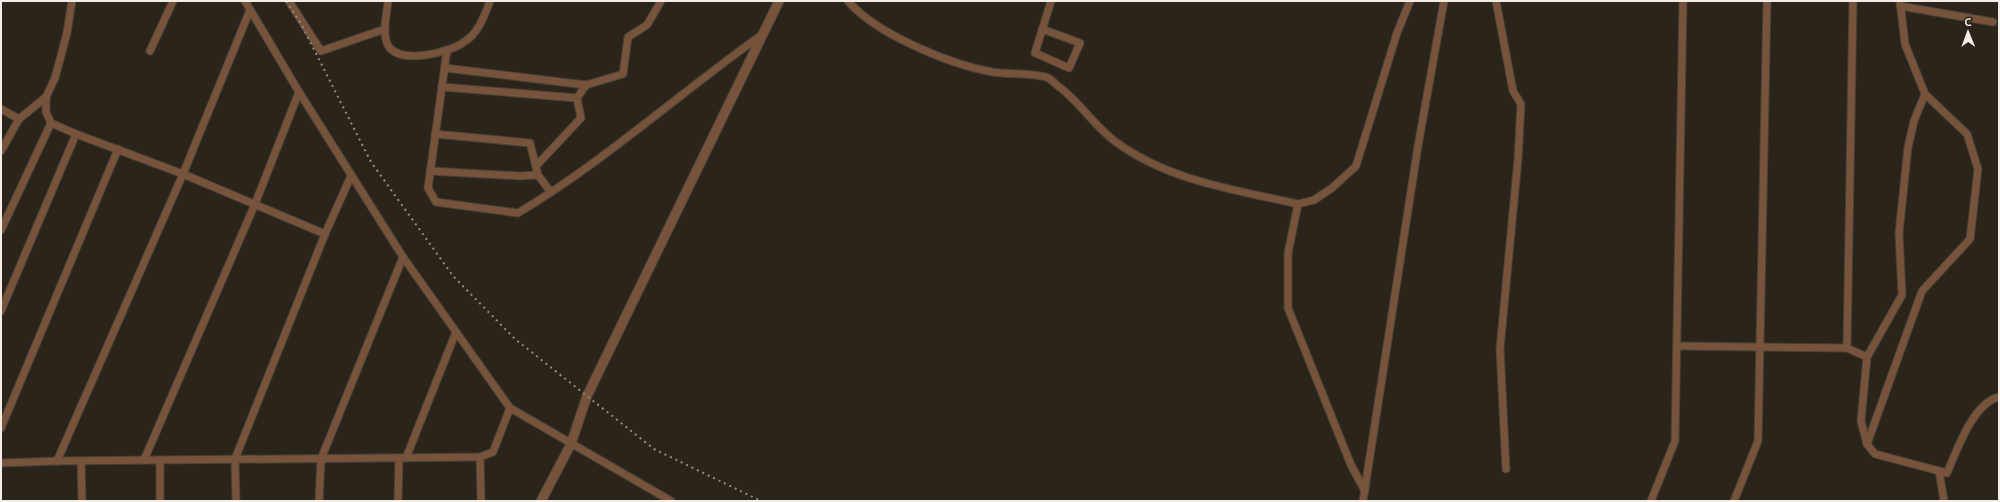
<svg xmlns="http://www.w3.org/2000/svg" width="2000" height="502" font-family="Ubuntu,sans-serif">
<style>
.lines{fill:none;stroke-linecap:round;stroke-linejoin:round}
.minor-casing{stroke:#474037;stroke-width:9}
.tertiary-casing{stroke:#474037;stroke-width:11}
.minor{stroke:#77533c;stroke-width:7}
.tertiary{stroke:#77533c;stroke-width:9}
.rail{stroke:#938d84;stroke-width:2;stroke-dasharray:2 4;stroke-linecap:butt}
</style>
<rect width="100%" height="100%" fill="#2b241a"/>
<g class="lines">
<defs>
<g id="minor">
<polyline points="245,1 299,92 403,257 510,408 671,501"/>
<polyline points="289,1 321,51 385,29"/>
<path d="M388 1C387 14 381 35 389 47 402 64 449 53 464 42 479 33 484 16 490 1"/>
<path d="M848 1C876 34 949 64 992 72 1009 75 1029 72 1046 77 1050 78 1054 83 1058 86 1080 102 1095 127 1116 142 1169 181 1236 190 1298 204L1288 253V308L1351 465 1365 491"/>
<polyline points="1496,1 1513,91 1521,104 1518,159 1500,349 1506,469"/>
<polyline points="1900,6 1993,22"/>
<polyline points="1042,29 1080,43 1069,68 1035,53 1051,1"/>
<path d="M447 50 428 188 436 202 518 213C605 161 681 92 763 34"/>
<polyline points="150,51 173,1"/>
<polyline points="445,68 586,85"/>
<polyline points="442,87 577,98"/>
<polyline points="46,97 46,112 51,123 76,134 183,174 325,234"/>
<polyline points="1,109 19,119"/>
<polyline points="435,134 530,143 538,175 550,191"/>
<polyline points="1,151 19,119 46,97 55,78 67,33 72,1"/>
<polyline points="536,166 581,118 577,98 586,85 623,74 628,37 647,25 661,1"/>
<polyline points="430,171 520,176 538,175"/>
<polyline points="1298,204 1314,200 1332,188 1356,166 1397,33 1410,1"/>
<polyline points="1,230 51,123"/>
<polyline points="1,311 76,134"/>
<path d="M1677 346 1847 348 1867 357 1861 421 1867 444 1875 454 1947 473C1957 450 1973 403 1999 397"/>
<polyline points="1847,348 1853,1"/>
<polyline points="1867,357 1902,295 1899,233 1908,147 1914,121 1925,94 1905,44 1900,1"/>
<polyline points="1,428 118,149"/>
<polyline points="1867,444 1922,291 1970,239 1978,169 1967,134 1925,94"/>
<polyline points="480,457 481,501"/>
<polyline points="406,458 456,332"/>
<polyline points="144,460 255,204 299,92"/>
<polyline points="160,460 160,501"/>
<polyline points="57,461 183,174 250,10"/>
<polyline points="81,461 82,501"/>
<polyline points="1,463 57,461 480,457 493,452 510,408"/>
<polyline points="1939,471 1944,501"/>
<polyline points="236,501 235,459 325,234 351,176"/>
<polyline points="319,501 321,459 403,257"/>
<polyline points="398,501 399,458"/>
<polyline points="1363,501 1418,146 1444,1"/>
<polyline points="1651,501 1675,441 1683,1"/>
<polyline points="1734,501 1758,441 1767,1"/>
</g>
<polyline id="tertiary" points="541,501 571,444 587,396 779,1"/>
</defs>
<use href="#minor" class="minor-casing"/>
<use href="#tertiary" class="tertiary-casing"/>
<use href="#minor" class="minor"/>
<use href="#tertiary" class="tertiary"/>
<polyline class="rail" points="286,1 301,24 371,162 453,276 515,339 654,449 761,501"/>
</g>
<rect width="2000" height="502" fill="none" stroke="#f2ede6" stroke-width="4"/>
<g transform="translate(1968 32) rotate(359)" stroke="#2b241a" stroke-width="3" paint-order="stroke">
<path d="M0-3L7 15L0 10L-7 15Z" fill="#f2ede6"/>
<text y="-6" font-size="11" font-weight="bold" text-anchor="middle" fill="#f2ede6">С</text>
</g>
</svg>
